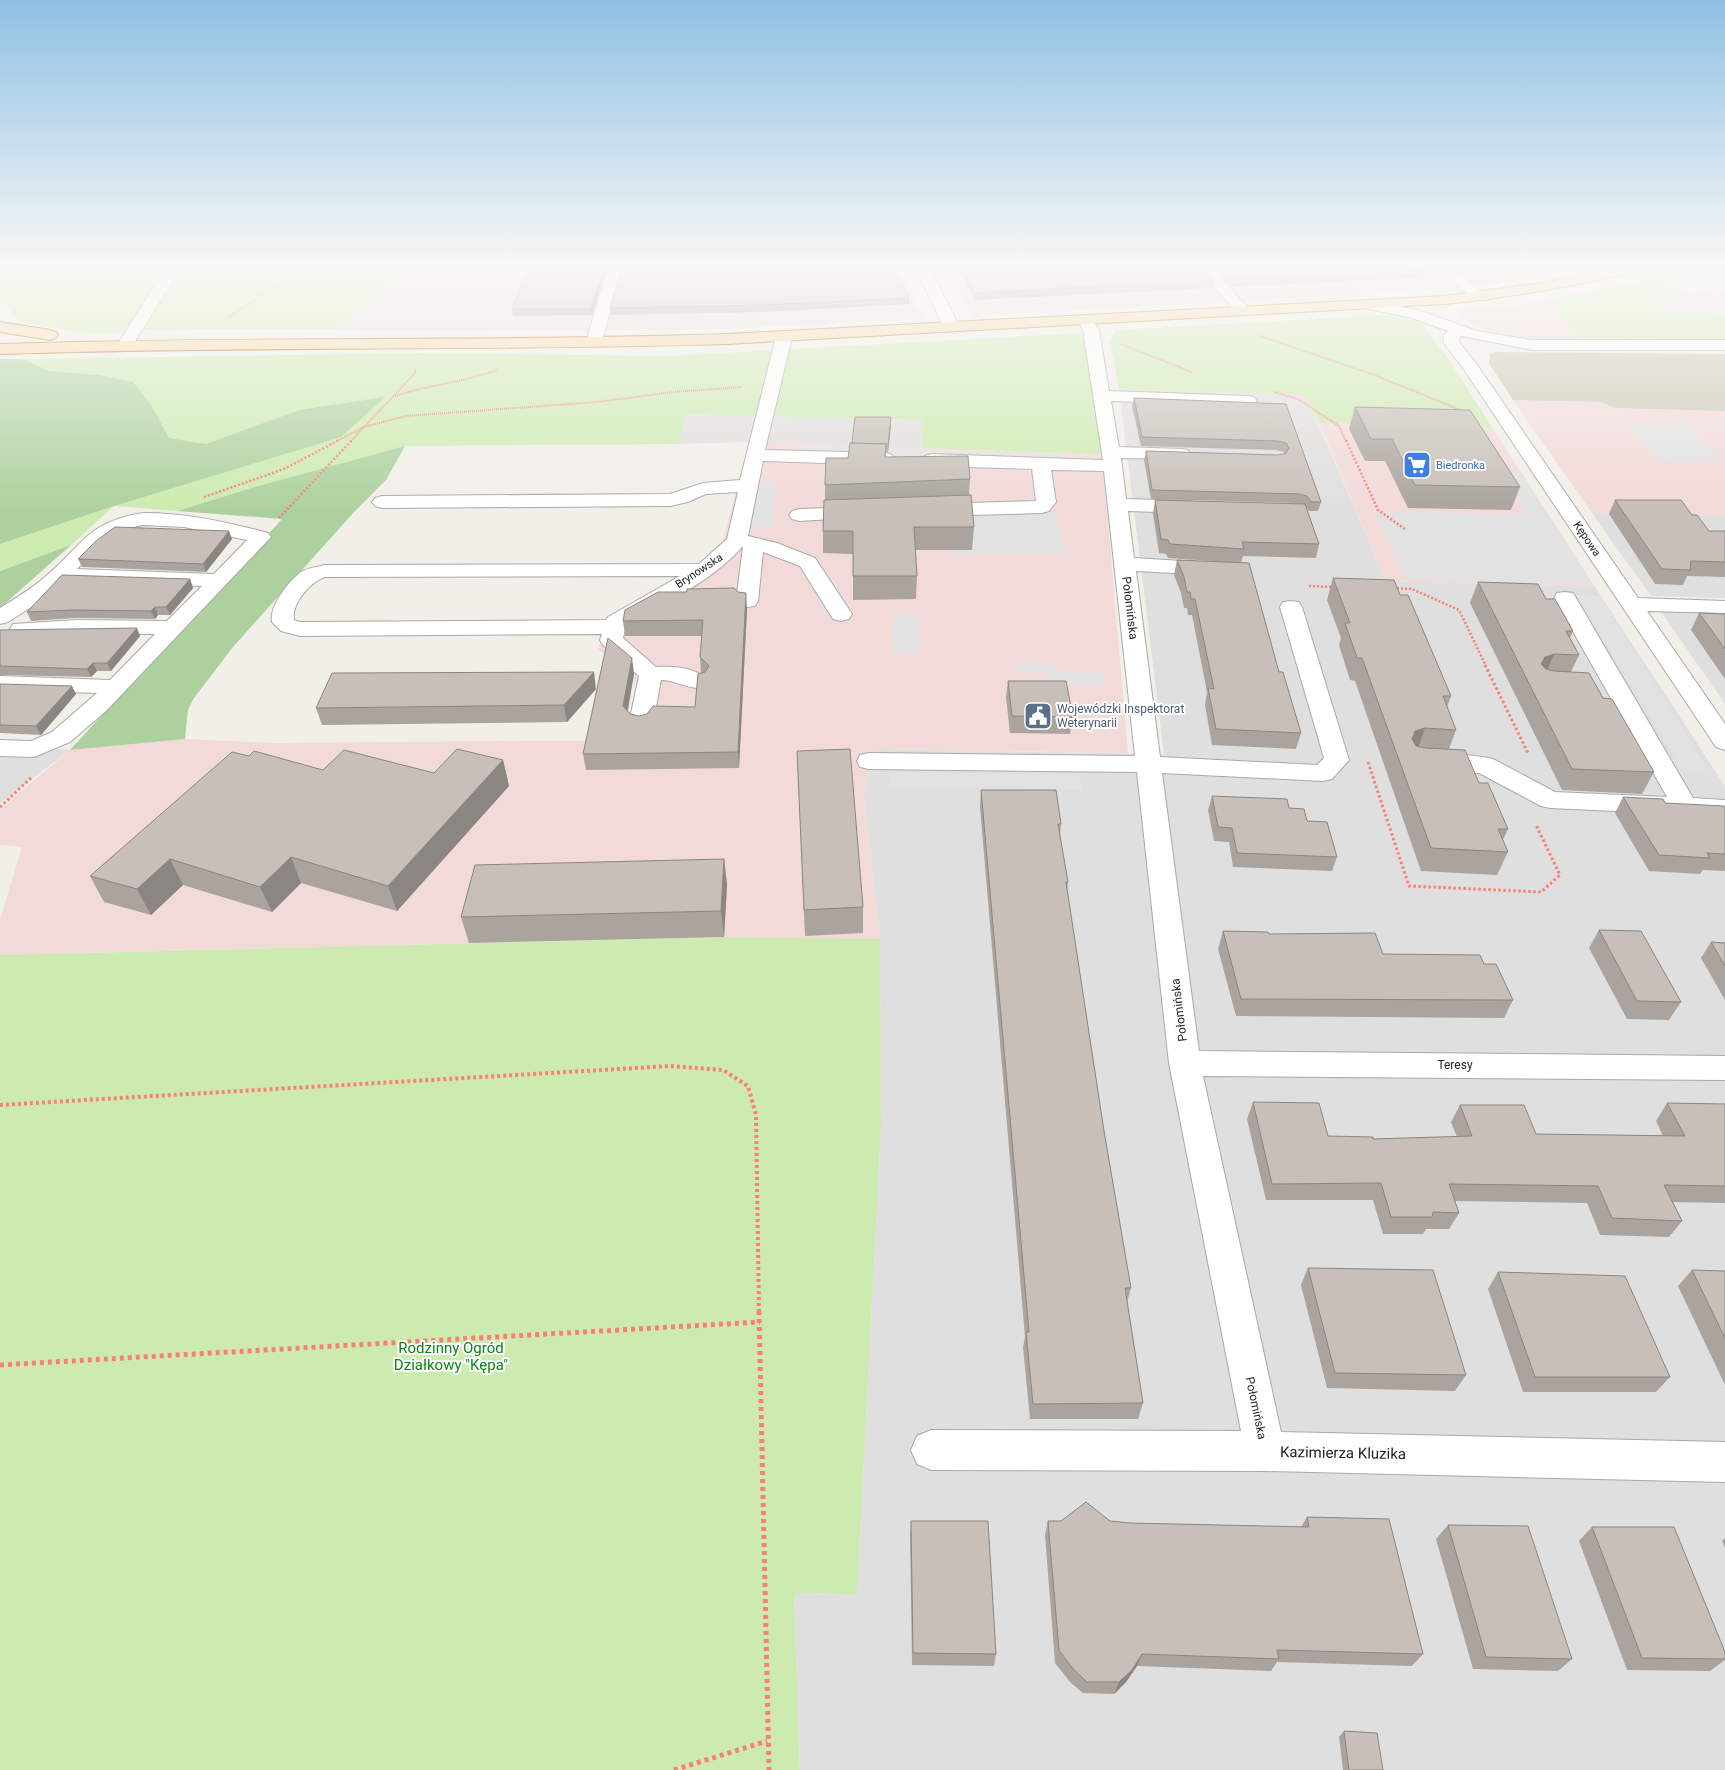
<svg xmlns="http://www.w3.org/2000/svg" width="1725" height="1770" font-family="Roboto,sans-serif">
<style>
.residential{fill:#e0dfdf}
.commercial{fill:#f2dad9}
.construction{fill:#c7c7b4}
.grass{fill:#cdebb0}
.forest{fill:#add19e}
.parking{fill:#e2e2e2}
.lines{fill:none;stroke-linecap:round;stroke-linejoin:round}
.minor-casing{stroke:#a9a9a9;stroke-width:2}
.major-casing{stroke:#a06b00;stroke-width:2}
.path-far4{stroke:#fa8072;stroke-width:2;stroke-dasharray:1 1;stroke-linecap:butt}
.path-far3{stroke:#fa8072;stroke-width:2.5;stroke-dasharray:2 2;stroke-linecap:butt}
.path-far2{stroke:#fa8072;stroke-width:3;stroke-dasharray:2.5 2.5;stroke-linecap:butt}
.path-far1{stroke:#fa8072;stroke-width:4;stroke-dasharray:3 3;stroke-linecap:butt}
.path{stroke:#fa8072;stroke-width:5;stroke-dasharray:4 4;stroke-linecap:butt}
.minor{fill:#fff;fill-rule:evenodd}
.major{fill:#fcd6a4;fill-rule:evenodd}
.wall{fill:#aba49e}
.shaded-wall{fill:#8b8681}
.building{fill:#c7bfb8;stroke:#8b8681}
.labels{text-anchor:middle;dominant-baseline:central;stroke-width:4;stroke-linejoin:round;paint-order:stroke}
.far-shop-label{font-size:11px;fill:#366cbe;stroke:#fff;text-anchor:start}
.far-street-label{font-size:11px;fill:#222;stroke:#fff}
.street-label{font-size:12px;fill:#222;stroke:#fff}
.service-label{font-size:12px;fill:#4e5e75;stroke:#fff;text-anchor:start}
.near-park-label{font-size:15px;fill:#0c8416;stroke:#fff}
.near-street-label{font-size:15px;fill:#222;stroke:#fff}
</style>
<rect width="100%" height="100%" fill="#f2efe9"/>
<g class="residential">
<polygon points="420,264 609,264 588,330 367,331 333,329"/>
<polygon points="626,264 897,264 923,319 717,329 606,330"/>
<polygon points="945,264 1194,264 1227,302 972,316"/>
<polygon points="1209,264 1428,264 1457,288 1242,301"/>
<polygon points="1664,274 1683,291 1725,292 1725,341 1577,339 1549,299 1593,291"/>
<polygon points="1119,389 1306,395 1386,581 1595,587 1725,786 1725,1770 800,1770 794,1593 857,1594 881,1128 880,939 864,798 873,749 1164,754"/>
<polygon points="685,414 924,420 921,448 749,442 679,444"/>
<polygon points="1592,513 1725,516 1725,598 1651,596"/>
<polygon points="1661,611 1725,613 1725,704 1676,633"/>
<polygon points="0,744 70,750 0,803"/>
</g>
<g class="commercial">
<polygon points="1549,299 1577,339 1538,339 1489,331 1468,322 1458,310 1514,306"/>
<polygon points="1513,400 1600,402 1616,408 1725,411 1725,516 1592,513"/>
<polygon points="1319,423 1492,427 1595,587 1386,581"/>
<polygon points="749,442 1102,454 1128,753 873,749 864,799 880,939 724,937 0,955 0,920 22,847 0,845 0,809 70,750 185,739 275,743 650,740 638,685 618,660 598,650 607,615 610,616 715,553 722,545"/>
</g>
<g class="construction">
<polygon points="1444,264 1593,264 1520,280 1481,285 1467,282"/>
<polygon points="1497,352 1725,354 1725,411 1616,408 1600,402 1513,400 1489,363 1490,353"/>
</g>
<g class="grass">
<polygon points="0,264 420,264 333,329 131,330 128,333 87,333 25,323 18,319 0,299"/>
<polygon points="1663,277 1681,293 1644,293 1663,312 1725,313 1725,339 1579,338 1553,300"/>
<polygon points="1386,315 1405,318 1423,324 1451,363 1492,427 1319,423 1305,395 1119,389 1110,341 1116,330"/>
<polygon points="1080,333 1085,341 1102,454 921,448 924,420 685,414 679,444 405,446 258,486 177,511 114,506 71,545 0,571 0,544 114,506 384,398 299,410 206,444 169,438 152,406 99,375 49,371 23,359 420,353 668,356"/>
<polygon points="724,937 880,939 881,1128 857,1594 794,1593 800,1770 0,1770 0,955"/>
</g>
<g class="forest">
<polygon points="1704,264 1725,264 1725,278 1667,277 1664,274"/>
<polygon points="0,359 23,359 49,371 99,375 133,382 152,406 169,438 206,444 299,410 385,397 341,437 114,506 0,544"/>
<polygon points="405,446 386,480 355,511 233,647 194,698 188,710 185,739 70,750 282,519 177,511 258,486"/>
<polygon points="71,545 0,608 0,571"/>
</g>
<g class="parking">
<polygon points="1671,277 1725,278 1725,290 1685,289"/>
<polygon points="1627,423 1686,424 1721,462 1659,461"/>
<polygon points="800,446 1064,454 1064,462 798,454"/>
<polygon points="1501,473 1522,474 1593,585 1407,580 1375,511 1527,515"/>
<polygon points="776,483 773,526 750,526 754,484"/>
<polygon points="1054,513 1065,553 953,555 947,514"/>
<polygon points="1577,595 1600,596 1709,771 1682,770"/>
<polygon points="918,614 920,652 893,653 892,615"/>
<polygon points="1017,663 1055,664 1056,672 1102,672 1104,685 1048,684 1047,673 1018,673"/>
<polygon points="889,772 1080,775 1082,790 889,788"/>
</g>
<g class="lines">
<defs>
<g id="minor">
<polygon points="169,264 183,264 131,348 119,348 117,345"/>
<polygon points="609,264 623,264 602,342 600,345 588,345 586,342"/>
<polygon points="914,264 928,264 960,328 957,331 947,331 944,328"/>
<polygon points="1194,264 1208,264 1249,309 1252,312 1249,315 1239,315"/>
<polygon points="1429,264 1445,264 1488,297 1486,300 1476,300"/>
<polygon points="1370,300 1421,311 1477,331 1532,340 1725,340 1725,350 1532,350 1462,336 1460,337 1459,342 1475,362 1638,598 1725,601 1725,613 1647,611 1725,724 1725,750 1716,747 1463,368 1443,342 1444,335 1448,331 1412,318 1365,308 1362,305 1365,302"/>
<polygon points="1086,315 1091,317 1099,330 1109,391 1248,396 1254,397 1257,401 1254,405 1248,406 1111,401 1119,447 1182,449 1188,450 1191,454 1188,458 1182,459 1121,458 1126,499 1190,501 1197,503 1200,507 1197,511 1190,513 1128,511 1134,558 1213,563 1220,565 1223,569 1220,573 1213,575 1136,571 1160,757 1317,765 1324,758 1280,607 1283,602 1291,601 1299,602 1302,607 1349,760 1332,779 1323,781 1162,773 1199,1051 1725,1056 1725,1080 1203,1076 1281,1432 1725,1442 1725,1482 1265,1471 931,1470 917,1464 911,1450 917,1436 931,1430 1241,1431 1169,1063 1137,772 869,769 860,767 857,761 860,755 869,753 1135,756 1104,471 1051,470 1056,502 1049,511 1042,513 935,516 928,514 925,510 928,506 935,504 1036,501 1032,469 931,466 925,464 922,460 925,456 931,454 1103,460 1083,330 1078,320 1081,317"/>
<path d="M784 332 790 334 792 337 765 450 886 453 892 455 895 459 892 463 886 465 763 461 748 536 777 543 815 558 852 614 849 619 841 621 833 619 800 566 763 552 758 601 755 606 747 607 739 606 736 601 743 547H742C711 582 666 602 626 625L623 638 656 667C673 666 698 667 709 682L705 687C690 691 677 680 661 680L653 723 649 728 641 730 633 728 629 723 639 676 603 645 600 640 602 634 300 636 281 631 272 622C269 606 289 581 301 572 308 568 317 567 324 565L699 564 727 539 738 492 706 494 688 502 670 506 382 508 375 506 372 502 375 498 382 496 670 494 703 483 740 480 776 337 778 334ZM680 576 608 617 606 620 300 622 294 620C291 604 310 582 325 577Z"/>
<polygon points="860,507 867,509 870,513 867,517 799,521 792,519 789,515 792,511 799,509"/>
<path d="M143 513C186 513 227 522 268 533L271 537 106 711 70 742 34 757 0 756V740L31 741 52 732 97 693 0 690V676L110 680 155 634C129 634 102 632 76 634 55 635 34 639 13 634L10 629 13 624 77 620 167 621 202 586 65 581 36 604 8 622 0 624V608C16 598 31 589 45 577 84 544 87 522 143 513ZM143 525 184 527 247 540 214 574 77 569C97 548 113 530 143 525Z"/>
<path d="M1565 592 1573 593 1576 598 1693 798 1725 800V816L1550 808 1541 806 1479 773 1424 768 1421 762 1424 756C1442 752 1475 755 1493 759L1555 792 1667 797 1554 598 1557 593Z"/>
</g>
<g id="major">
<path d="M1634 264H1658L1656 267C1586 284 1516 297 1444 304L728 344C485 351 243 346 0 354V344C243 336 485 342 728 334L1444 296 1548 282Z"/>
<polygon points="0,322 50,330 56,332 58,335 56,338 50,340 0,332"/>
</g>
</defs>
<use href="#minor" class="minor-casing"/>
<use href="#major" class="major-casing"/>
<g class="path-far4">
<polyline points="1676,269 1697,264"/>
<polyline points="227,318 310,264"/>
<polyline points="1260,336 1377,376 1463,411"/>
<polyline points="1121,344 1192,372"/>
<polyline points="1274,392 1298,399 1339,426 1346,441"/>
<path d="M395 396C428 385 464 382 497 370"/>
<polyline points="337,441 364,427 406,416 597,402 674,392 742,387"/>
<polyline points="351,441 415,373 415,369"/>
</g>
<g class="path-far3">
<polyline points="1346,440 1378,510 1405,529"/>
<polyline points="204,497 284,469 339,440"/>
<polyline points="279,518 352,440"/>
<polyline points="1309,586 1335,587"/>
<polyline points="1393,588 1412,589 1459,610 1486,666"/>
</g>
<g class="path-far2">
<polyline points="1485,665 1528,753"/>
<polyline points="1368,762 1409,886 1541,892 1560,875 1536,825"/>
<polyline points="0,807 32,777"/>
</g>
<polyline class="path-far1" points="0,1105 670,1066 723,1070 748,1086 756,1115 759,1312"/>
<g class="path">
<polyline points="759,1311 769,1770"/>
<polyline points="0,1365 760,1322"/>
<polyline points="674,1770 767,1741"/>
</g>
<use href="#minor" class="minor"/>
<use href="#major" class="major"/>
</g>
<g class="wall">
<polygon points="530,264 608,264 592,315 513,316 512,309"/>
<polygon points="954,264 1199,264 1214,280 1212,288 976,300"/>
<polygon points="1210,264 1421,264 1431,270 1429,277 1231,287"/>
<polygon points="909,298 909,304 763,312 611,315 610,308"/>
<polygon points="1134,398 1286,404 1321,502 1318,511 1309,511 1305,506 1319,544 1316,558 1243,556 1241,563 1168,558 1166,554 1159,553 1153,514 1155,500 1300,504 1297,503 1151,499 1144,460 1146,451 1278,455 1284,453 1284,452 1276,450 1141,446 1132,406"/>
<polygon points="1355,407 1520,487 1511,510 1408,508 1385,461 1365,461 1349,429"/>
<polygon points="891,425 888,452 886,452 886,457 970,479 969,495 974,527 972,550 915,550 917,576 916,599 853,600 853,554 823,553 823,531 825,500 825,485 848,458"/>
<polygon points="1615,500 1692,515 1709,531 1725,531 1725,577 1687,576 1683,585 1655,584 1609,514"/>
<polygon points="232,539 206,572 82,567 78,559"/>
<polygon points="1177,560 1279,672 1301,733 1296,749 1212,745 1205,705 1207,692 1192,615 1188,615 1187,608 1184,608 1181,593 1174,575"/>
<polygon points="1333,578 1400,595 1451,696 1447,707 1456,730 1449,749 1479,783 1508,829 1503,840 1508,852 1497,875 1421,871 1355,681 1350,680 1339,645 1341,638 1327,600"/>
<polygon points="190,579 193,588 170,615 158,615 155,619 77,618 31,621 27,612"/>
<polygon points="1478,582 1546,599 1573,631 1570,638 1579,655 1571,672 1603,698 1654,772 1642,794 1562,790 1470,603"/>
<polygon points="747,609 739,768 586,770 583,754 634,674 628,711 630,714 639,716 695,707 701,673 700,657 702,636 625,636 623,621"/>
<polygon points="1699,613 1725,614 1725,679 1691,630"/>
<polygon points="0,630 140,636 111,671 97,671 91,677 0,675"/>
<polygon points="1008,681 1073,717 1070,734 1010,733 1006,697"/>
<polygon points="0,684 76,694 41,735 0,733"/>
<polygon points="596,689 567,722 322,725 316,708"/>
<polygon points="797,751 863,907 863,933 805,936"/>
<polygon points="249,756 323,770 434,773 503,760 509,786 397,911 301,883 272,912 183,885 151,915 104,902 90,876"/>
<polygon points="981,790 1061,824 1060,834 1068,882 1067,891 1104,1131 1131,1288 1127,1302 1143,1403 1138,1419 1030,1419 1023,1347 1025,1337 980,807"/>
<polygon points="1212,796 1289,808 1307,821 1337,857 1332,871 1233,867 1229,842 1214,841 1208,810"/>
<polygon points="1623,797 1665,803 1725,807 1725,871 1703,870 1700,874 1649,871 1615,813"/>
<polygon points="724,859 727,885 724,937 469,943 461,917"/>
<polygon points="1599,930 1681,1002 1669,1020 1627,1019 1589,948"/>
<polygon points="1223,931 1269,934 1383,954 1484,964 1513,1000 1504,1018 1236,1016 1218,949"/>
<polygon points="1711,942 1725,943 1725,1000 1701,958"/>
<polygon points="1253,1102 1328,1136 1373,1139 1457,1137 1451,1122 1460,1105 1536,1134 1663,1136 1656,1121 1667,1103 1725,1104 1725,1203 1673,1202 1682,1221 1669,1237 1600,1235 1587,1203 1455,1201 1459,1213 1449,1229 1426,1229 1423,1234 1383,1234 1373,1200 1266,1200 1247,1119"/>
<polygon points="1308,1268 1466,1375 1455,1391 1327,1388 1301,1285"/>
<polygon points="1692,1270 1725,1271 1725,1385 1678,1286"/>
<polygon points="1498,1272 1670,1377 1656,1392 1523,1392 1488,1289"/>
<polygon points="1307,1517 1423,1654 1412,1666 1277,1662 1271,1671 1137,1666 1126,1682 1114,1694 1083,1693 1070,1682 1055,1663 1045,1535 1048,1521 1110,1521 1130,1523 1301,1527"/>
<polygon points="911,1521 996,1654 994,1666 912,1665 910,1535"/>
<polygon points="1448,1525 1572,1659 1558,1671 1473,1669 1436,1539"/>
<polygon points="1592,1527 1725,1652 1725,1660 1710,1671 1627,1670 1579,1541"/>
<polygon points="1725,1538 1725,1548 1722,1541"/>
<polygon points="1344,1731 1383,1770 1343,1770 1339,1737"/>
</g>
<g class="shaded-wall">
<polygon points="606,264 608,264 592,315 591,309"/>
<polygon points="891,417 891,425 888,452 888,444"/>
<polygon points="229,531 232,539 206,572 203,564"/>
<polygon points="190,579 193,588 170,615 166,607"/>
<polygon points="746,593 747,609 739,768 738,752"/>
<polygon points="155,607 158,615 155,619 151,611"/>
<polygon points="137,628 140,636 111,671 107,663"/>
<polygon points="1554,654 1545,675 1541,664 1545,657"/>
<polygon points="632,658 634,674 625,722 623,706"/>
<polygon points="93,663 97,671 91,677 87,669"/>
<polygon points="594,672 596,689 567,722 564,705"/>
<polygon points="72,686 76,694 41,735 36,726"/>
<polygon points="1425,728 1417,751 1406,754 1415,731"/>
<polygon points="503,760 509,786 397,911 388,886"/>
<polygon points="291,857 301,883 272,912 260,887"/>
<polygon points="170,859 183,885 151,915 137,889"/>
<polygon points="724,859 727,885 724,937 721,911"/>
<polygon points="1142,1654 1137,1666 1126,1682 1114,1694 1119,1682"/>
</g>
<g class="building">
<polygon points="530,264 606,264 591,309 512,309"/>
<polygon points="622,264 893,264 909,298 763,305 610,308"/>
<polygon points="959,264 1199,264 1214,280 976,293"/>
<polygon points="1218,264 1421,264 1431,270 1232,279"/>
<polygon points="1134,398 1286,404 1321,502 1311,502 1307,496 1299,494 1152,490 1146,451 1278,455 1286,453 1289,448 1286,443 1278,441 1142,437"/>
<polygon points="1355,407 1470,410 1520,487 1415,485 1392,439 1371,439"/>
<polygon points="855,417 891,417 888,444 852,443"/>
<polygon points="850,443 886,444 885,457 968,456 970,479 825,485 826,458 848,458"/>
<polygon points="971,495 974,527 914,527 917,576 853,576 853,531 823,531 824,500"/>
<polygon points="1155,500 1305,504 1319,544 1242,542 1244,549 1170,544 1168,540 1161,539"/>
<polygon points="1615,500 1681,500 1692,515 1697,515 1709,531 1725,531 1725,562 1691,561 1690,570 1662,569"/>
<polygon points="115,527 229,531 203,564 78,559 96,541"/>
<polygon points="1177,560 1249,563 1279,672 1283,672 1301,733 1216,729 1208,688 1214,689 1195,599 1191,599 1190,592 1187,592 1184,577"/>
<polygon points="62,575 190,579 166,607 155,607 151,611 73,610 27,612"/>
<polygon points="1333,578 1394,580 1400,595 1408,595 1451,696 1443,696 1456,730 1425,728 1415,731 1412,739 1416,746 1425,748 1465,750 1479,783 1488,783 1508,829 1498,829 1508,852 1431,848 1362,658 1357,658 1345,623 1350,623"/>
<polygon points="1478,582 1538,584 1546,599 1555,599 1573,631 1566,631 1579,655 1554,654 1545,657 1541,664 1546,669 1554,671 1589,673 1603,698 1612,699 1654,772 1572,769"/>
<polygon points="734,588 738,592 746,593 738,752 583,754 608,638 632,658 623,706 630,714 639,716 647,714 653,706 695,707 698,674 705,672 709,666 700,657 703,620 623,621 625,610 658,592 687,592 687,589"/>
<polygon points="1699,613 1725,614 1725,649"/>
<polygon points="137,628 107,663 93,663 87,669 0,666 0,630"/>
<polygon points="594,672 564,705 316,708 332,673"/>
<polygon points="1008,681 1066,681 1073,717 1012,716"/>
<polygon points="0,684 72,686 36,726 0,725"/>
<polygon points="457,749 503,760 388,886 291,857 260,887 170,859 137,889 90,876 232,752 249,756 254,751 323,770 344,750 434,773"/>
<polygon points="850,749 863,907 804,910 797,751"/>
<polygon points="981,790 1056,790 1061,824 1058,824 1068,882 1066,882 1104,1131 1131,1288 1125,1288 1143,1403 1033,1404 1026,1332 1029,1332"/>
<polygon points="1212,796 1287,799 1289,808 1304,809 1307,821 1327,822 1337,857 1237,853 1232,828 1218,827"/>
<polygon points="1623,797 1663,799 1665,803 1724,806 1725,807 1725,854 1707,853 1710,858 1659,855"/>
<polygon points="724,859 721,911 461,917 475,865"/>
<polygon points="1599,930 1641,931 1681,1002 1637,1001"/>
<polygon points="1223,931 1268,932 1269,934 1375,933 1383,954 1480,955 1484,964 1496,964 1513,1000 1241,999"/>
<polygon points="1711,942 1725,943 1725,966"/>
<polygon points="1253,1102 1319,1103 1328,1136 1373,1137 1373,1139 1472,1136 1460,1105 1524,1105 1536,1134 1685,1136 1667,1103 1725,1104 1725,1186 1664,1185 1682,1221 1612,1218 1598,1186 1449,1184 1459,1213 1433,1212 1432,1217 1391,1217 1381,1183 1272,1184"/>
<polygon points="1308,1268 1433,1270 1466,1375 1335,1373"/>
<polygon points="1692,1270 1725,1271 1725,1338"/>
<polygon points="1498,1272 1625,1276 1670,1377 1535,1377"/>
<polygon points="1086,1502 1110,1521 1130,1523 1309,1527 1307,1517 1389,1519 1423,1654 1277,1650 1279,1659 1142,1654 1132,1670 1119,1682 1087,1682 1074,1670 1059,1650 1048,1521 1061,1521"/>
<polygon points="911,1521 988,1521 996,1654 913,1653"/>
<polygon points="1448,1525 1528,1526 1572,1659 1486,1657"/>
<polygon points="1592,1527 1674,1527 1725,1652 1725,1659 1642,1658"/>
<polygon points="1344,1731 1377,1733 1383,1770 1349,1770"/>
</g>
<linearGradient id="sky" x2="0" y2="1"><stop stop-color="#8fc0e4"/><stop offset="0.52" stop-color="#f9f8f5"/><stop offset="1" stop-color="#f9f8f5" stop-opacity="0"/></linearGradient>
<rect width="1725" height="512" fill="url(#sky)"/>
<defs>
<symbol id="supermarket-square" viewBox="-11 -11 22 22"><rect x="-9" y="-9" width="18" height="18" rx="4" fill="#3f7fe0" stroke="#fff"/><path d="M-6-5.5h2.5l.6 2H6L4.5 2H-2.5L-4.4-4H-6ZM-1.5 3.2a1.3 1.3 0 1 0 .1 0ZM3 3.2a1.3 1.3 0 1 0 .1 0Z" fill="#fff"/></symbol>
<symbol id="civic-square" viewBox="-11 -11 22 22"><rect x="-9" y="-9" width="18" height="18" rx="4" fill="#5c6f8a" stroke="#fff"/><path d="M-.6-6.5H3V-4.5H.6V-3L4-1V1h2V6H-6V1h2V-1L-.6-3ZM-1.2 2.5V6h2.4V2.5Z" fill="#fff"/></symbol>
</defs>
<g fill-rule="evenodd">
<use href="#supermarket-square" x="1401" y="449" width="32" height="32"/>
<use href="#civic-square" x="1022" y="700" width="32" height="32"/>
</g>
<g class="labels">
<g class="far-shop-label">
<text x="1436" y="465">Biedronka</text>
</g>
<g class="far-street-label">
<text transform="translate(1587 539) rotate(56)">Kępowa</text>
<text transform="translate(699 571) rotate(-33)">Brynowska</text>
</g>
<g class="street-label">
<text transform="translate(1130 608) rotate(83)">Połomińska</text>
<text transform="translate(1179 1010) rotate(-97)">Połomińska</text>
<text x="1455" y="1065">Teresy</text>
<text transform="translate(1256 1408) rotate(78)">Połomińska</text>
</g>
<g class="service-label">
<text x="1057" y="709">Wojewódzki Inspektorat<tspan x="1057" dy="14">Weterynarii</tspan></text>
</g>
<g class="near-park-label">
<text x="451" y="1348">Rodzinny Ogród<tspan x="451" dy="17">Działkowy "Kępa"</tspan></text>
</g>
<g class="near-street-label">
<text transform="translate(1343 1453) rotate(1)">Kazimierza Kluzika</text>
</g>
</g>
</svg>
